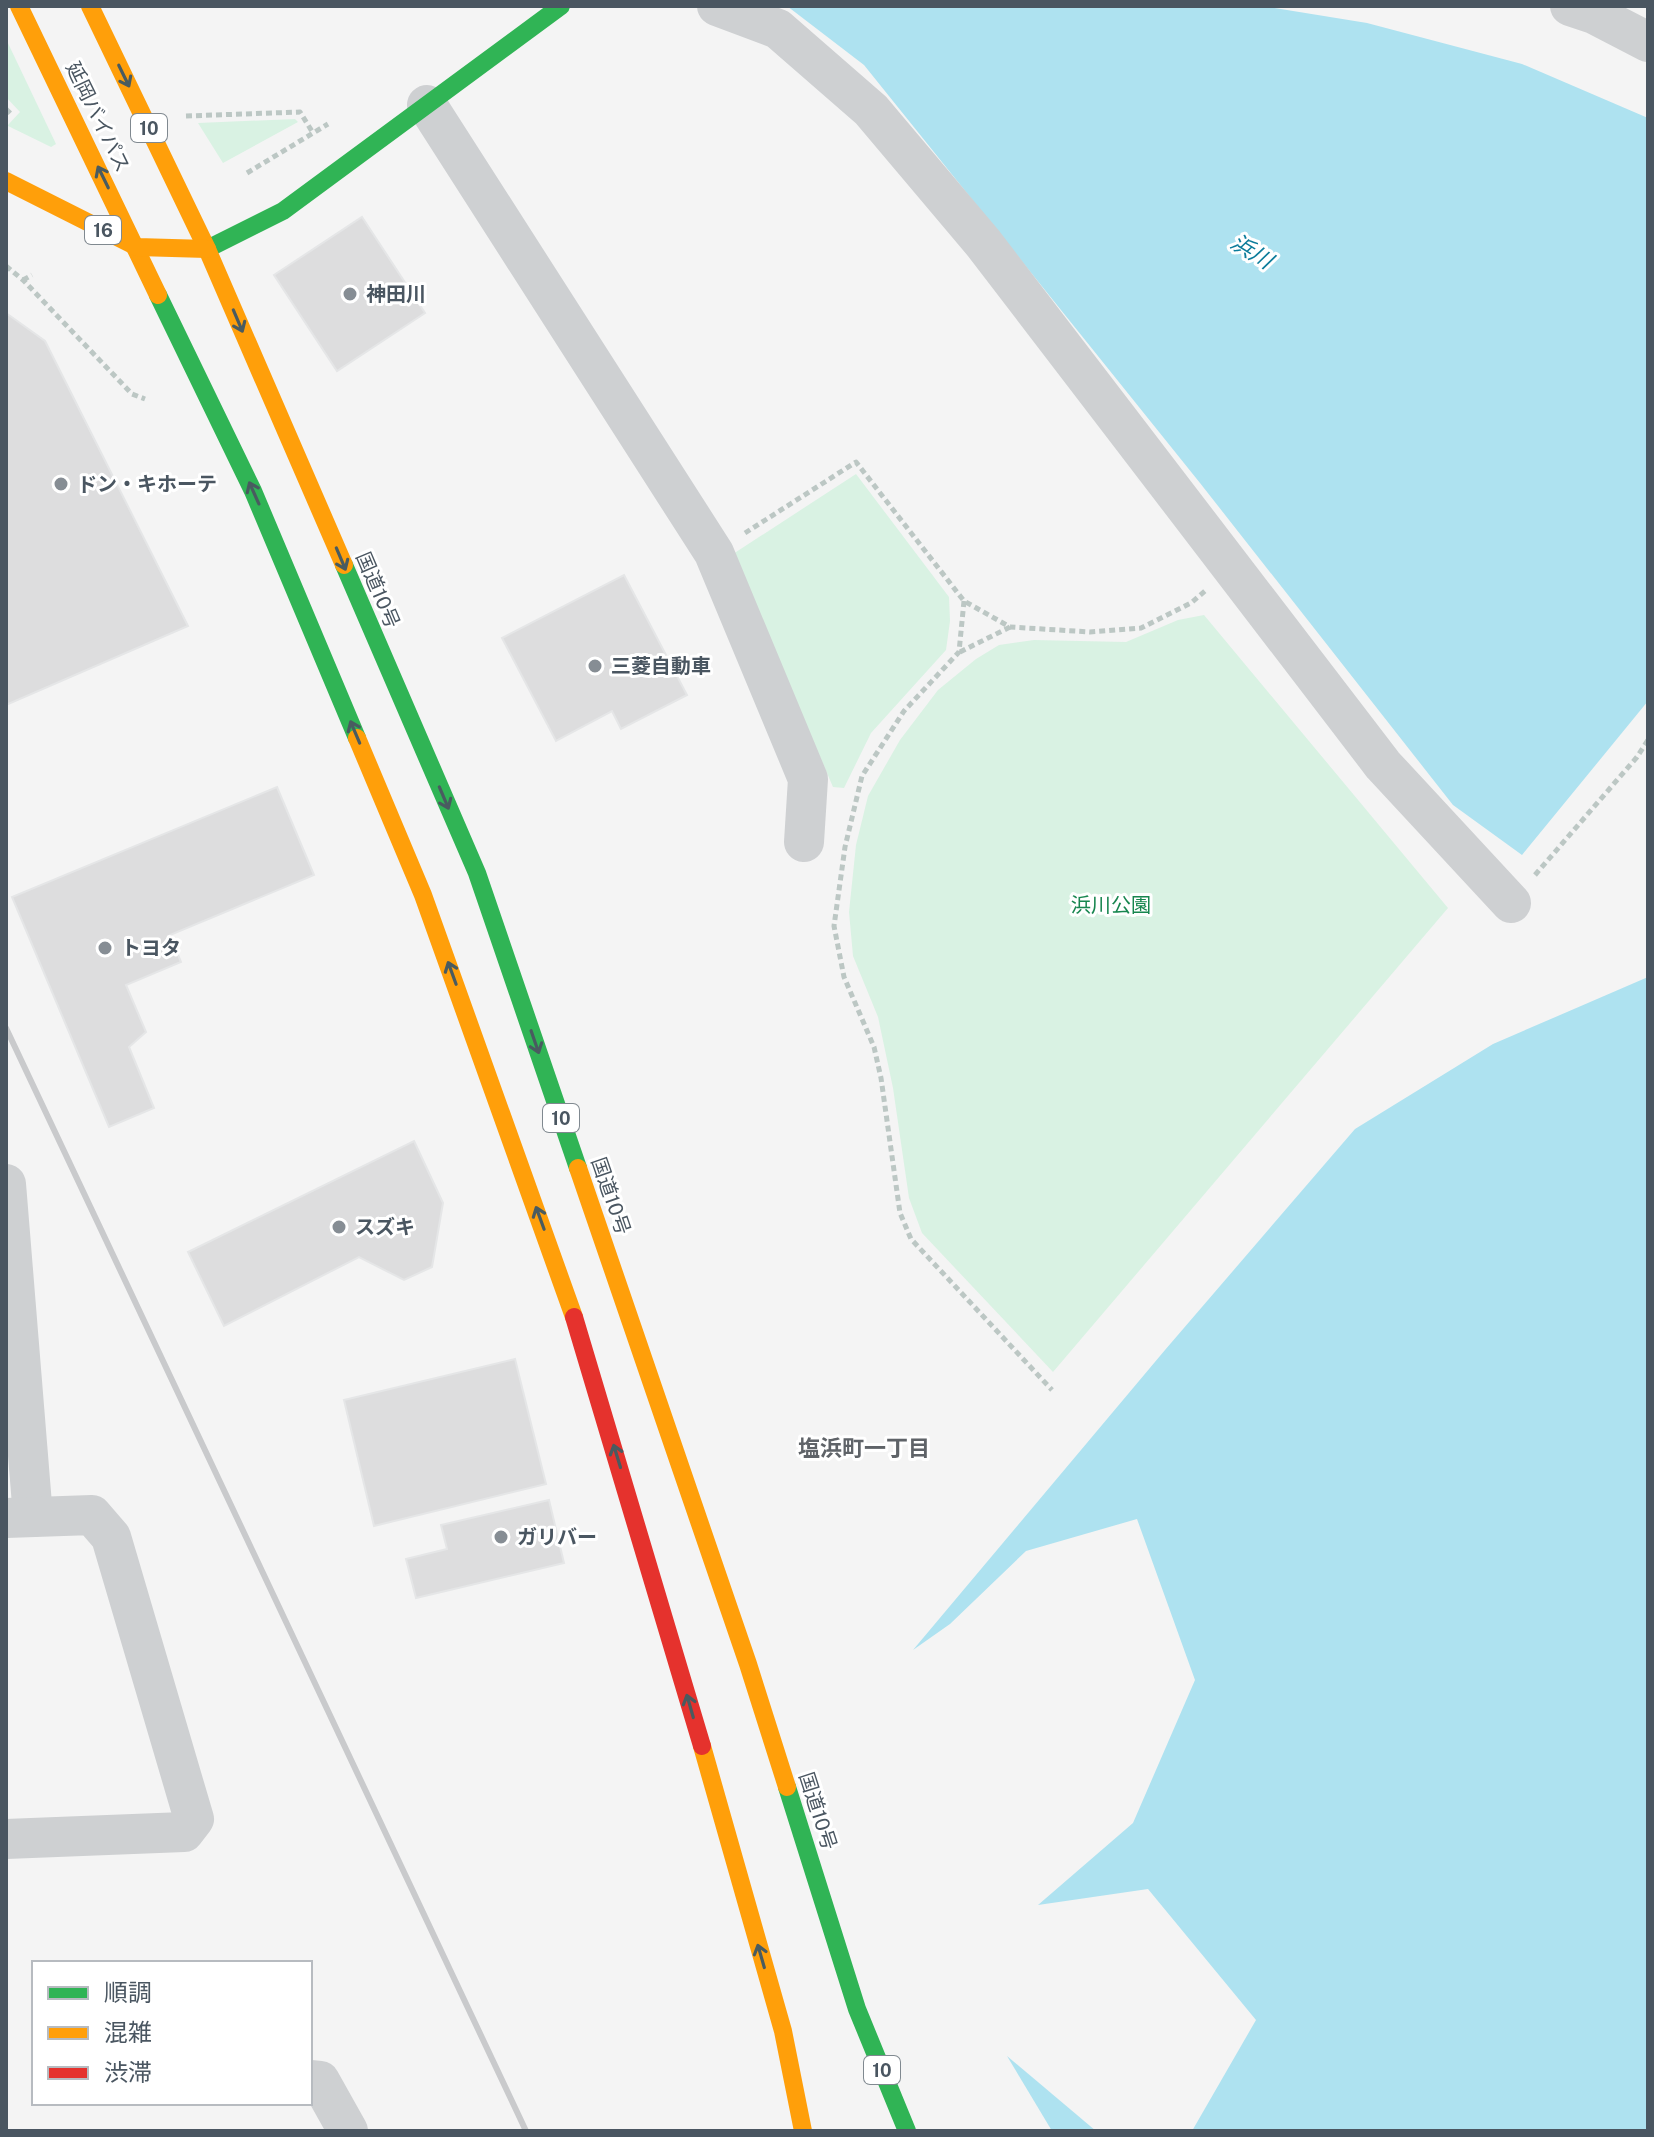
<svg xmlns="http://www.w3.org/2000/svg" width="1654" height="2137" font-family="'Public Sans','Noto Sans JP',sans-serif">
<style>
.green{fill:#d9f2e3}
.water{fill:#aee2f0}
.building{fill:#ddddde;stroke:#e5e6e7;stroke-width:2}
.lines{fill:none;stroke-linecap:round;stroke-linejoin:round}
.path{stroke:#bcc7c4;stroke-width:5;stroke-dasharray:6 4;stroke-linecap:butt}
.street{stroke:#ced0d2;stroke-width:40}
.fast{stroke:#30b455;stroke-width:18}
.slow{stroke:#ff9f0a;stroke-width:18}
.jam{stroke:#e5322d;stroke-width:18}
.rail{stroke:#c9cacc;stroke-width:6}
.oneway{stroke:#495b60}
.poi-dot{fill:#868d94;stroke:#fff;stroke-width:3}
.labels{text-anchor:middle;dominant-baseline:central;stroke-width:6;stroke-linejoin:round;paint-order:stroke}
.shield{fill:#fff;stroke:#808990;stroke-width:2}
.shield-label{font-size:18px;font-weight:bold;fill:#4a5661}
.street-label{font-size:20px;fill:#4a5661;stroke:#fff}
.poi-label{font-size:20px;font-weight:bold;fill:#4a5661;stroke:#fff;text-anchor:start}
.park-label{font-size:20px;fill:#17864f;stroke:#fff}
.water-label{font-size:22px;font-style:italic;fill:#0c7c9b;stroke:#fff}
.neighbourhood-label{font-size:22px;font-weight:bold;fill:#5f6368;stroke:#fff}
</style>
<rect width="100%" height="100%" fill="#f4f4f4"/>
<g class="green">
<polygon points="6,39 56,144 51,147 6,125 8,125 20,112 6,97"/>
<polygon points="295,119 298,122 223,163 198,123"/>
<polygon points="856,474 949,597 950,621 946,650 871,733 844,788 833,787 733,554"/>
<polygon points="1204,615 1448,908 1053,1372 922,1233 909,1198 893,1088 878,1017 853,956 849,912 856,845 868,796 900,740 938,690 976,659 999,645 1034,640 1126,642 1178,620"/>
</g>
<g class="water">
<polygon points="787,6 1262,6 1367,23 1522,64 1648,118 1648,701 1522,855 1453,805 1200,483 864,65"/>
<polygon points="1648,977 1648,2131 1192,2131 1256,2020 1148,1889 1038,1905 1133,1823 1195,1680 1137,1519 1026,1551 950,1624 913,1650 1165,1350 1355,1129 1493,1044"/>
<polygon points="1007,2056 1096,2131 1052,2131"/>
</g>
<g class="building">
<polygon points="362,217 425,313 337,371 274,275"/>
<polygon points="6,313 45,341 188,626 6,705"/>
<polygon points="624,575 687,695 621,729 612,711 556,741 502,638"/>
<polygon points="277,787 314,875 170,935 181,962 126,985 146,1032 129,1047 154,1108 109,1127 12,897"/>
<polygon points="414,1141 443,1203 432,1267 404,1280 359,1257 224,1326 188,1252"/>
<polygon points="515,1359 546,1484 374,1526 344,1400"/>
<polygon points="549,1500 564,1563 416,1598 406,1559 447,1549 441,1525"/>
</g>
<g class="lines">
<g class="path">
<polyline points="6,109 11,114"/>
<polyline points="186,116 300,112 313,133"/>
<polyline points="247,173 328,124"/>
<polyline points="6,266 23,280 132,394 145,399"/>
<polyline points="23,280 32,275"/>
<polyline points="745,533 856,462 964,601 1010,627 1090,632 1141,628 1191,603 1205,591"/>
<polyline points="964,601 959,652 904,711 862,776 845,847 834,926 844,977 874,1047 881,1078 900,1213 911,1239 1052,1390"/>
<polyline points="960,652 1010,627"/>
<polyline points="1535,875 1637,757 1648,740"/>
</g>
<g class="street">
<polyline points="717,6 778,29 871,110 984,244 1383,765 1511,903"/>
<polyline points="1570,6 1594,14 1648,42"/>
<polyline points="427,105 714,553 808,779 804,842"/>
<polyline points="6,1184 33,1517"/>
<polyline points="6,1518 92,1515 111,1537 194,1819 184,1832 6,1839"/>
<polyline points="310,2080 320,2081 348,2131"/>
</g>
<g class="fast">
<polyline points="207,249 283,211 561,6"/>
<polyline points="158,295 253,491 357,738"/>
<polyline points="344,565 477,873 578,1168"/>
<polyline points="787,1787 857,2009 907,2131"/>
</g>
<g class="slow">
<polyline points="19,6 158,295"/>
<polyline points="90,6 207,249 344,565"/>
<polyline points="6,181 137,247 207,249"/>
<polyline points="357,738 423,895 574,1317"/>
<polyline points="578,1168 748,1664 787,1787"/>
<polyline points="702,1746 783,2031 803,2131"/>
</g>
<polyline class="jam" points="574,1317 702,1746"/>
<polyline class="rail" points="6,1028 526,2131"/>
</g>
<defs><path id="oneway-shaft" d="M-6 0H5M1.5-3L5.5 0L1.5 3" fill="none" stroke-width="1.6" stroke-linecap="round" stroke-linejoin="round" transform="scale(2)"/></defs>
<g class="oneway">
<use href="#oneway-shaft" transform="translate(124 76) rotate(64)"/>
<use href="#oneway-shaft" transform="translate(103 177) rotate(-116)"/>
<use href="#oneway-shaft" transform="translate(238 321) rotate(67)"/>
<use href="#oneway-shaft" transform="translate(254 493) rotate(-114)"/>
<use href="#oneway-shaft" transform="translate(341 559) rotate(67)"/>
<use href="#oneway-shaft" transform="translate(355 732) rotate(-113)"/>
<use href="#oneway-shaft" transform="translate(444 798) rotate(67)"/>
<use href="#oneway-shaft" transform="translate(452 973) rotate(-110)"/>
<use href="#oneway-shaft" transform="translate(535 1042) rotate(71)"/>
<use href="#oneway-shaft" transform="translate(540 1218) rotate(-110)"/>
<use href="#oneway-shaft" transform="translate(617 1456) rotate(-107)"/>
<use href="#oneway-shaft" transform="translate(690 1706) rotate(-106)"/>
<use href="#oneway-shaft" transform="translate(761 1956) rotate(-106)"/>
</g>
<g class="poi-dot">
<circle cx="350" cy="294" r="8"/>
<circle cx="61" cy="484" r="8"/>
<circle cx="595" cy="666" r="8"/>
<circle cx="105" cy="948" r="8"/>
<circle cx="339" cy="1227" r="8"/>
<circle cx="501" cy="1537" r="8"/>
</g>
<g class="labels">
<g class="shield">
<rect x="131" y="114" width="36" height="28" rx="6"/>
<rect x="85" y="216" width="36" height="28" rx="6"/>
<rect x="543" y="1104" width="36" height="28" rx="6"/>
<rect x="864" y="2056" width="36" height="28" rx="6"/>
</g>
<g class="shield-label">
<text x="149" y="128">10</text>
<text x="103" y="230">16</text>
<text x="561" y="1118">10</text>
<text x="882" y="2070">10</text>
</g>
<g class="street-label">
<text transform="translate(98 117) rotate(64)">延岡バイパス</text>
<text transform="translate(378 590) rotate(67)">国道10号</text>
<text transform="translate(611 1196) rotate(71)">国道10号</text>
<text transform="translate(818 1811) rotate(72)">国道10号</text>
</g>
<g class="poi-label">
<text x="366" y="294">神田川</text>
<text x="77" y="484">ドン・キホーテ</text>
<text x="611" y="666">三菱自動車</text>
<text x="121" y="948">トヨタ</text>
<text x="355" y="1227">スズキ</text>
<text x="517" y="1537">ガリバー</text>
</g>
<g class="park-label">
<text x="1111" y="905">浜川公園</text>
</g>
<g class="water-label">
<text transform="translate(1252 251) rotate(32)">浜川</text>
</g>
<g class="neighbourhood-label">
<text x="864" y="1448">塩浜町一丁目</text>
</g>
</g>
<rect width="1654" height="2137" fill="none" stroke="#4a5661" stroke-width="16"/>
<rect x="32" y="1961" width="280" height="144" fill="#ffffff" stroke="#b7bbc0" stroke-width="2"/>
<rect x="48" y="1987" width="40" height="12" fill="#30b455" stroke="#b7bbc0" stroke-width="2"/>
<text x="104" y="2001" font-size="24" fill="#4a5661">順調</text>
<rect x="48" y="2027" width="40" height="12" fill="#ff9f0a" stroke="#b7bbc0" stroke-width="2"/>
<text x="104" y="2041" font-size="24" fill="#4a5661">混雑</text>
<rect x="48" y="2067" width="40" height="12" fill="#e5322d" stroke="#b7bbc0" stroke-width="2"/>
<text x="104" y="2081" font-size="24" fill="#4a5661">渋滞</text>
</svg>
